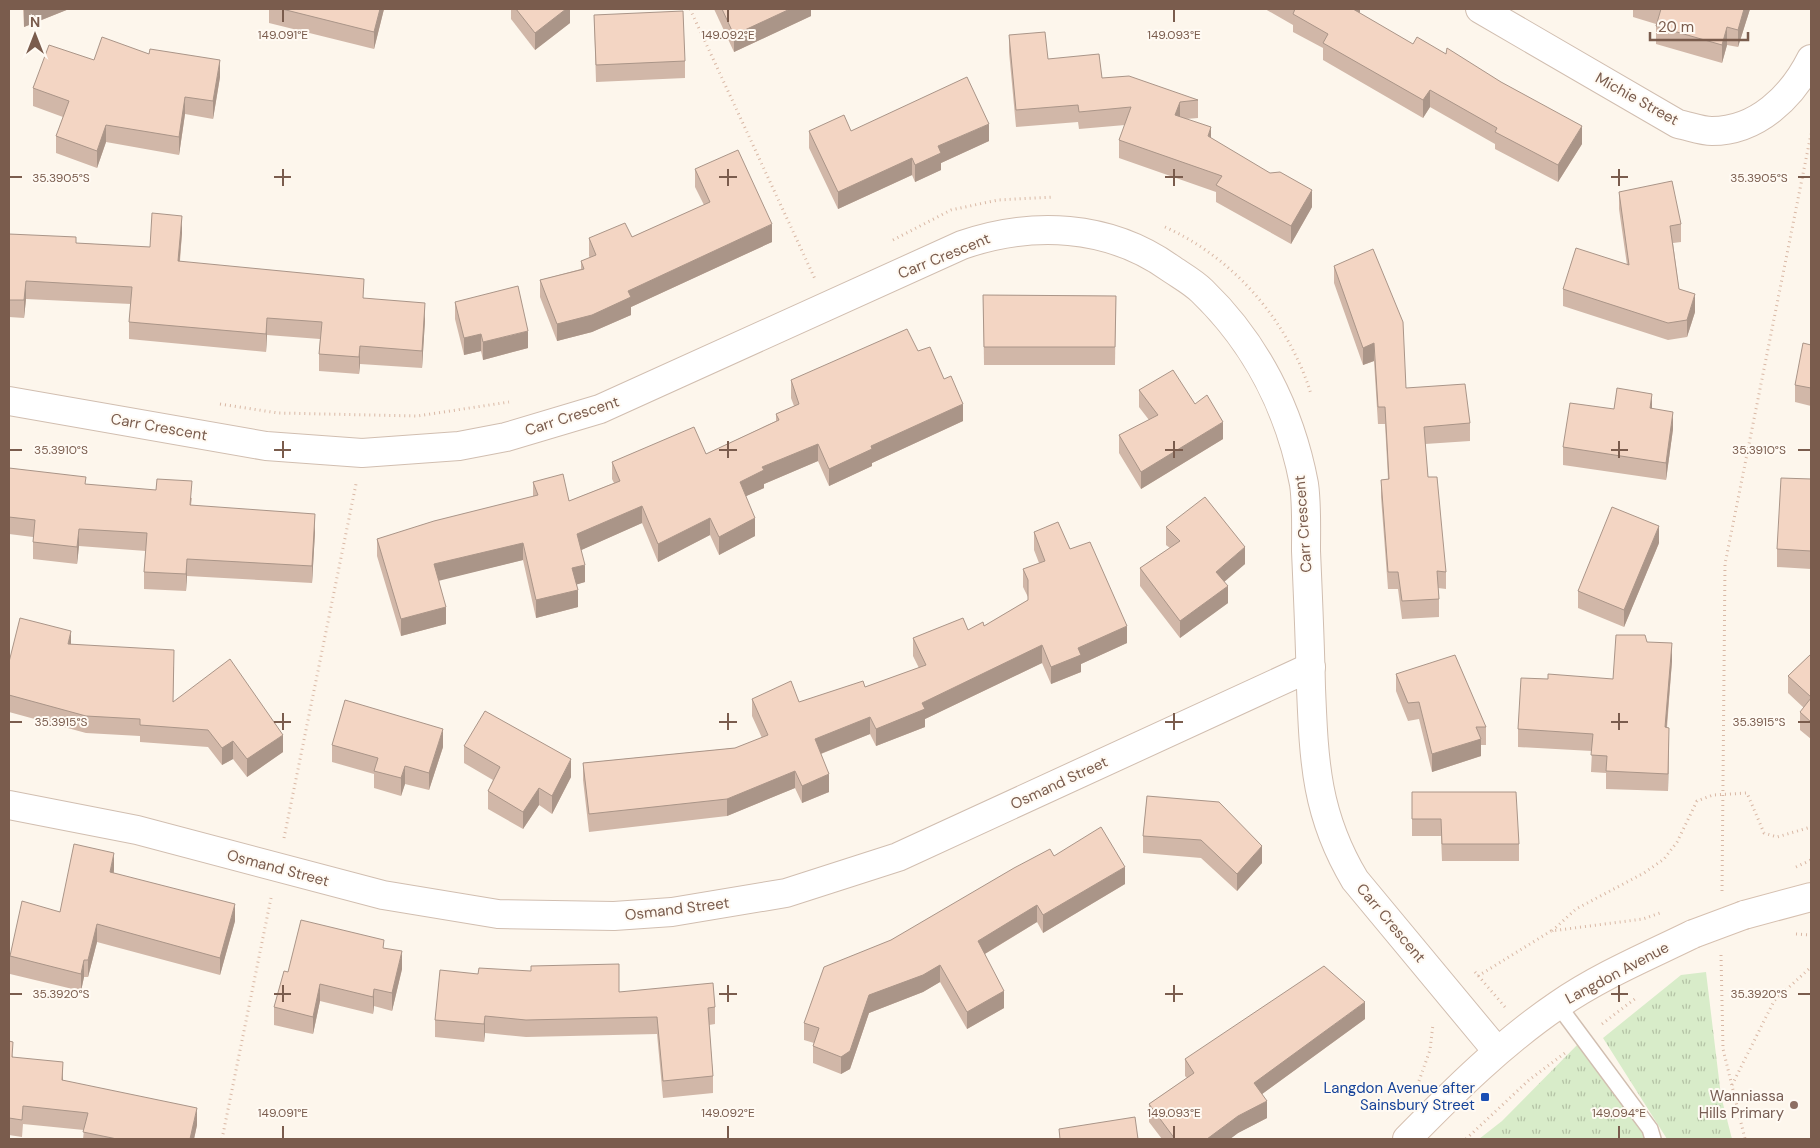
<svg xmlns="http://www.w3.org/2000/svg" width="1820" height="1148" font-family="'DM Sans',sans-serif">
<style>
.grass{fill:url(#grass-tufts)}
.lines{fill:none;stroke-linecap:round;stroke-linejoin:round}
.lane-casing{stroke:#d1beb0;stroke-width:18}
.street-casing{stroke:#d1beb0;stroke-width:30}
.secondary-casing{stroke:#d6c0b0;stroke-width:30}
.path{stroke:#d9b8a5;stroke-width:3;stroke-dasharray:1 4;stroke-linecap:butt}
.lane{stroke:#fff;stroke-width:15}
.street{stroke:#fff;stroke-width:28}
.secondary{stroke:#fff;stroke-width:28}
.secondary-bridge-casing{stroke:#d6c0b0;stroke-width:30;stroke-linecap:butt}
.secondary-bridge{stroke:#fff;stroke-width:28}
.wall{fill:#d1b7a8}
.shaded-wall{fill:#aa9588}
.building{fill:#f3d5c3;stroke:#aa9588}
.ticks{fill:none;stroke:#7a5c4d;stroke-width:2}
.transit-dot{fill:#1a4fb4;stroke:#fffaf3;stroke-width:2}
.education-dot{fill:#8d6e63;stroke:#fffaf3;stroke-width:2}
.labels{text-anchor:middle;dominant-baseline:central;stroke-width:4;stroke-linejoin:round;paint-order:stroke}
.street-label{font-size:15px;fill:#7a5c4d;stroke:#fffaf3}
.transit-label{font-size:15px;fill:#164399;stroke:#fffaf3;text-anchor:end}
.education-label{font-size:15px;fill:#785e54;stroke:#fffaf3;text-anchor:end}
.ticks-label{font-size:12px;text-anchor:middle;fill:#7a5c4d;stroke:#fffaf3;stroke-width:4;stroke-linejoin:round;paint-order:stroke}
</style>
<defs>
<pattern id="grass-tufts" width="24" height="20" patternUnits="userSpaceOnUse" patternTransform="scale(1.25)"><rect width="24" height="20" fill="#d8ecc9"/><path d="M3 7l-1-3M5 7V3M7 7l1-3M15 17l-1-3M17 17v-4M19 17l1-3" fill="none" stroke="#b4c2a5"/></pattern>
</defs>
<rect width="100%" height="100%" fill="#fdf6ec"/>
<g class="grass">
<polygon points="1706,972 1721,1096 1732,1139 1667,1139 1603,1038 1681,975"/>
<polygon points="1583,1039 1650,1129 1646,1139 1479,1139 1502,1121"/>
</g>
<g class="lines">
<defs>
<polyline id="lane" points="1558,1005 1650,1129 1653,1139"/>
<g id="street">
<path d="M1480 9 1678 124C1689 126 1701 131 1712 131 1757 131 1792 97 1811 59"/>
<path d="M9 401 266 446 362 453 459 446 506 437 600 409 962 245C1032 221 1108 224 1170 268 1180 275 1193 282 1202 291 1256 343 1290 410 1304 484 1307 505 1306 529 1306 551 1308 596 1310 642 1311 688 1314 762 1316 815 1355 880L1497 1051"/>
<polyline points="9,805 137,830 383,895 498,914 614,916 672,912 786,893 898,857 1311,667"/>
</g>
<g id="secondary">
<polyline points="1744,915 1811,897"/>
<path d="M1407 1139C1454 1091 1502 1043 1558 1005 1600 976 1648 956 1693 934"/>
</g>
</defs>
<use href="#lane" class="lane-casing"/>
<use href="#street" class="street-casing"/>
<use href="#secondary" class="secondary-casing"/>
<g class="path">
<polyline points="690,9 815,279"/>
<path d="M1165 227C1234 258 1289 322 1311 394"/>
<polyline points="893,240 951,210 998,200 1054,197"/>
<polyline points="220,404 278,413 417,416 509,402"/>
<polyline points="284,838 356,484"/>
<polyline points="1796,867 1811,860"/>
<polyline points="1722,891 1725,564 1811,134"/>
<polyline points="1552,931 1576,909 1644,873 1664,859 1677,842 1697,801 1713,795 1747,793 1764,833 1777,837 1811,827"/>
<polyline points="1796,934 1811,935"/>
<polyline points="1721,955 1723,1049 1745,1139"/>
<polyline points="1475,972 1505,1007"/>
<polyline points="1478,976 1551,931 1643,919 1660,913"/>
<polyline points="1602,1024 1636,998"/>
<polyline points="1419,1081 1430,1050 1433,1024"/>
<polyline points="1732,1085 1774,1001 1811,967"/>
<polyline points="222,1139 271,898"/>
<polyline points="1466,1139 1529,1080 1565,1053"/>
</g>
<use href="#lane" class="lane"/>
<use href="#street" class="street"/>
<use href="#secondary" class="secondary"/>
<defs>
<polyline id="secondary-bridge" points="1693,934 1744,915"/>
</defs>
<use href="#secondary-bridge" class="secondary-bridge-casing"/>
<use href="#secondary-bridge" class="secondary-bridge"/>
</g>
<g class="wall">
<polygon points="23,9 69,9 24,27"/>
<polygon points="269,9 384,9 374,49 269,23"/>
<polygon points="511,9 570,9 570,23 535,50 511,19"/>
<polygon points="714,9 811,9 811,16 734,52"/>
<polygon points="1265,9 1360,9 1360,14 1582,144 1558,182 1495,149 1495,144 1430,107 1423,118 1323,60 1323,48 1293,32 1293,25"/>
<polygon points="1633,9 1750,9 1738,47 1727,45 1722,63 1656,44 1656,24 1633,17"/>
<polygon points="594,15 685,61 685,78 596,82"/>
<polygon points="1009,35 1048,59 1102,78 1198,100 1198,118 1186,119 1211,138 1312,207 1291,244 1216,202 1216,192 1119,158 1119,140 1125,125 1079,129 1078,122 1016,127 1009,52"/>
<polygon points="149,54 220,77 213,119 185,114 179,155 106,142 97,168 56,153 56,136 63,117 33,106 33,88 94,60"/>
<polygon points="809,131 851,131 989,141 941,163 941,170 915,182 912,175 838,209 809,148"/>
<polygon points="695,169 772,242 631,307 631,315 592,332 557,341 540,297 540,280 581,269 581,261 590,258 589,256 589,238 632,237 704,205 695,187"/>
<polygon points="1619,192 1681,224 1681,242 1673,243 1679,289 1695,312 1687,337 1668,340 1563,306 1563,289 1627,265 1619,209"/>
<polygon points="182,233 180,261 364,298 425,320 422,368 360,364 359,374 319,371 319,354 320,339 267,335 266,352 129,339 129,322 131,304 26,299 24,318 9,317 9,234 76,243 150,247"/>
<polygon points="1334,266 1406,388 1470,423 1470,441 1425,444 1428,477 1446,572 1446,589 1438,588 1439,599 1439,617 1402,619 1398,589 1388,589 1381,497 1381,480 1388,479 1385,424 1378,424 1374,361 1363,365 1334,283"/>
<polygon points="983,295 1116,296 1115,365 984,365"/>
<polygon points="455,302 528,348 483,360 481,351 464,355 455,319"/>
<polygon points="1811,345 1811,406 1795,402 1795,385"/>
<polygon points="918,351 944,379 963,421 872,463 872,466 829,486 818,461 764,484 764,488 746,496 755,536 719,555 710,535 658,562 642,523 581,550 585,582 577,584 578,607 536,618 523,560 439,580 446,624 401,636 377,556 377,539 533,497 533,482 569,501 614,483 612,479 612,462 706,454 776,421 776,414 794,406 791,398 791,380"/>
<polygon points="1139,390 1223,439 1141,489 1119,453 1119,435 1149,420 1139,407"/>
<polygon points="1614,409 1652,409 1673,429 1666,480 1563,465 1563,447"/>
<polygon points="9,468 86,484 192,498 191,505 315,532 312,583 187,576 186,591 144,589 144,572 146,551 79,546 77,564 33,559 33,537 9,534"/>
<polygon points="1811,479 1811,569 1777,567 1777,549"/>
<polygon points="1166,527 1245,564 1224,581 1228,603 1180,638 1140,586 1140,568 1170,548 1166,545"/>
<polygon points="1034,532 1070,549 1127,643 1081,664 1081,672 1051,684 1042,663 925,719 925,727 876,746 870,734 821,754 829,792 802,803 795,788 727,816 589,832 583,780 583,763 735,748 762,738 752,716 752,699 799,702 865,687 919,668 913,656 913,638 968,630 984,626 1028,600 1028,597 1023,587 1023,569 1039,563 1034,550"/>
<polygon points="1659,543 1624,627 1578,608 1578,591"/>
<polygon points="1647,642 1672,661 1667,728 1669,745 1668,791 1606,789 1606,773 1591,772 1592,751 1518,747 1518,729 1548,679 1613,679"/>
<polygon points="71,644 174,667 173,702 283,752 247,777 233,759 222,765 208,747 140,742 140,736 86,733 9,712 9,662"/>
<polygon points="1811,654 1811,739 1800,730 1800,712 1804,708 1788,693 1788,676"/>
<polygon points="1396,674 1486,727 1486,745 1481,745 1481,756 1432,772 1419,719 1408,721 1396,691"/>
<polygon points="332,745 443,747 429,790 405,784 401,796 374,788 374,774 332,762"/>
<polygon points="464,746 571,777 552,814 539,805 523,829 488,809 488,791 493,780 464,763"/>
<polygon points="1412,792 1519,844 1519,861 1442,861 1441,836 1412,836"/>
<polygon points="1147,796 1262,863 1237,891 1201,858 1143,853 1143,836"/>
<polygon points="1054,856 1125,884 1043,933 1037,922 985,954 1004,1008 967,1029 940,982 923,992 869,1013 850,1069 841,1074 813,1063 813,1046 814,1043 804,1040 804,1023 891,940"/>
<polygon points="114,870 114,873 235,921 220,975 97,942 88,977 84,977 81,991 10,974 10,956 60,912"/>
<polygon points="384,948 402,969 392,1011 374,1006 373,1014 320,1001 313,1034 274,1025 274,1007 288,972"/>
<polygon points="619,992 715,1007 715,1024 709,1025 713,1076 713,1093 663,1098 657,1034 526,1037 485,1033 484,1042 435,1037 435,1020"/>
<polygon points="1365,1019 1262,1094 1267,1118 1238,1133 1230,1139 1162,1139 1149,1122 1149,1104 1187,1078 1185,1076 1185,1059"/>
<polygon points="9,1041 13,1058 63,1080 197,1125 194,1139 83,1139 84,1130 23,1124 22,1137 9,1135"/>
</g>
<g class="shaded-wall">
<polygon points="26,9 69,9 24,27 24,10"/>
<polygon points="380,9 384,9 374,49 374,32"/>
<polygon points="566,9 570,9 570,23 535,50 535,33"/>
<polygon points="790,9 811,9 811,16 734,52 734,35"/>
<polygon points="1352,9 1360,9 1360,14"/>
<polygon points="1744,9 1750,9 1738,47 1738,30"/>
<polygon points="1727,27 1727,45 1722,63 1722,45"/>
<polygon points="220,60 220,77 213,119 213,101"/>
<polygon points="1430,90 1430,107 1423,118 1423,100"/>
<polygon points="185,97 185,114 179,155 179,137"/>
<polygon points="1180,102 1180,120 1175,115"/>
<polygon points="989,124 989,141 941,163 941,170 915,182 915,165 938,146"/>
<polygon points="106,125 106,142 97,168 97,151"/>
<polygon points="1582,126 1582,144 1558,182 1558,165"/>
<polygon points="1211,127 1211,145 1208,136"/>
<polygon points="912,158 912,175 838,209 838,192"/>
<polygon points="1312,190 1312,207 1291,244 1291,226"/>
<polygon points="182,216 182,233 178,278 178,261"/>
<polygon points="772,224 772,242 631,307 631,315 592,332 557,341 557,324"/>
<polygon points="26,281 26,299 24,318 24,300"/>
<polygon points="1695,294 1695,312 1687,337 1687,320"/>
<polygon points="425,303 425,320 422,368 422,351"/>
<polygon points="267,318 267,335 266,352 266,334"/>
<polygon points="528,331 528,348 483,360 483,342"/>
<polygon points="481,334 481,351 464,355 464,338"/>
<polygon points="1374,343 1374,361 1363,365 1363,348"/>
<polygon points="360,346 360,364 359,374 359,357"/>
<polygon points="1652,394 1652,411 1650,408"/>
<polygon points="963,404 963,421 872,463 872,466 829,486 829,469 871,446"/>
<polygon points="1673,412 1673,429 1666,480 1666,463"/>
<polygon points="1223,422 1223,439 1141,489 1141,472"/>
<polygon points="818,444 818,461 764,484 764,488 740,499 740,482 762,467"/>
<polygon points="642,506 642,523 577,552 577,534"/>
<polygon points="315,514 315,532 312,583 312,566"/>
<polygon points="710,518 710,535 658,562 658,544"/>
<polygon points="755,518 755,536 719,555 719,537"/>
<polygon points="1659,526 1659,543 1624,627 1624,610"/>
<polygon points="79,529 79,546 77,564 77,547"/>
<polygon points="523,543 523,560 434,582 434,564"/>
<polygon points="1245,547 1245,564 1216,589 1216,572"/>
<polygon points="187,559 187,576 186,591 186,574"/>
<polygon points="585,565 585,582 572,586 572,568"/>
<polygon points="1228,586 1228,603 1180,638 1180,621"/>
<polygon points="578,590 578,607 536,618 536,600"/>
<polygon points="446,607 446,624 401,636 401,619"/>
<polygon points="1127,626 1127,643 1081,664 1081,672 1051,684 1051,667 1078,648"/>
<polygon points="71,631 71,649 68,644"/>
<polygon points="1672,643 1672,661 1665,745 1665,727"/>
<polygon points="1042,645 1042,663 925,719 925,727 876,746 876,729 922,703"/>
<polygon points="870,717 870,734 815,756 815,739"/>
<polygon points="1669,728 1669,745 1668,791 1668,774"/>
<polygon points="443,729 443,747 429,790 429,773"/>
<polygon points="283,735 283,752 247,777 247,759"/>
<polygon points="1481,739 1481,756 1432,772 1432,754"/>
<polygon points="233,741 233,759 222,765 222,748"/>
<polygon points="571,759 571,777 552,814 552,796"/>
<polygon points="405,766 405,784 401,796 401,778"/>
<polygon points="795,771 795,788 727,816 727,799"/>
<polygon points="829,774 829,792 802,803 802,786"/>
<polygon points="539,788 539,805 523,829 523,812"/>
<polygon points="1262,846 1262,863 1237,891 1237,874"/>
<polygon points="114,853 114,870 110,890 110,872"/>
<polygon points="1125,867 1125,884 1043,933 1043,915"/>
<polygon points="235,904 235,921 220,975 220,958"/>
<polygon points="1037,905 1037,922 978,958 978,941"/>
<polygon points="97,924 97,942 88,977 88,960"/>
<polygon points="402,951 402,969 392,1011 392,993"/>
<polygon points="84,960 84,977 81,991 81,974"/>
<polygon points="940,965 940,982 923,992 869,1013 850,1069 841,1074 841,1057 869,995"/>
<polygon points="320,984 320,1001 313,1034 313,1017"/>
<polygon points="374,989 374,1006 373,1014 373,997"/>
<polygon points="1004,991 1004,1008 967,1029 967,1012"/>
<polygon points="1365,1002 1365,1019 1254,1100 1254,1083"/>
<polygon points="485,1016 485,1033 484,1042 484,1024"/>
<polygon points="63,1062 63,1079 62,1097 62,1080"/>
<polygon points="1267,1101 1267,1118 1238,1133 1230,1139 1207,1139 1238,1116"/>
<polygon points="197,1108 197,1125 194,1139 190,1139"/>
</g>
<g class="building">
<polygon points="282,9 380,9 374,32"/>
<polygon points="516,9 566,9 535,33"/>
<polygon points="722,9 790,9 734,35"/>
<polygon points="1295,9 1353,9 1413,44 1417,37 1446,54 1447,48 1501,82 1582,126 1558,165 1495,132 1497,128 1430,90 1423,100 1323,43 1328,34 1293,14"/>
<polygon points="1661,9 1744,9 1738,30 1727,27 1722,45 1656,26"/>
<polygon points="683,11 685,61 596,65 594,15"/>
<polygon points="1045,32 1048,59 1099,54 1102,78 1129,76 1198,100 1180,102 1175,115 1211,127 1208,136 1270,173 1280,172 1312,190 1291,226 1216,185 1222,176 1119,140 1131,107 1079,112 1078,105 1016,110 1009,35"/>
<polygon points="102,37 149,54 150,49 220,60 213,101 185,97 179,137 106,125 97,151 56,136 69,101 33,88 49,45 94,60"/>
<polygon points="967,77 989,124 938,146 941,153 915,165 912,158 838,192 809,131 844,115 851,131"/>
<polygon points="738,150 772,224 628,291 631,297 592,315 557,324 540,280 584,269 581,261 596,255 589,238 625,223 632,237 710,202 695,169"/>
<polygon points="1672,181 1681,224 1670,226 1679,289 1695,294 1687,320 1668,323 1563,289 1576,248 1629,265 1619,192"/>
<polygon points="152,213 182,216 178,261 364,279 363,298 425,303 422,351 360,346 359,357 319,354 322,322 267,318 266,334 129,322 132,287 26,281 24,300 9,300 9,234 76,237 76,243 150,247"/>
<polygon points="1373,249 1403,322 1406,388 1465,384 1470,423 1424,427 1428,477 1437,477 1446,572 1437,571 1439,599 1402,601 1398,572 1388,572 1381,480 1389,479 1385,407 1378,407 1374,343 1363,348 1334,266"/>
<polygon points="518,286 528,331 483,342 481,334 464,338 455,302"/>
<polygon points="983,295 1116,296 1115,347 984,347"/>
<polygon points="907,329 918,351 930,347 944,379 951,376 963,404 871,446 872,449 829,469 818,444 762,467 764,470 740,482 755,518 719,537 710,518 658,544 642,506 577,534 585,565 572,568 578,590 536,600 523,543 434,564 446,607 401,619 377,539 434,521 538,495 533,482 563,474 569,501 620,481 612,462 694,427 706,454 779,420 776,414 799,404 791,380"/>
<polygon points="1803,343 1811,345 1811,388 1795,385"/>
<polygon points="1173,370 1195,404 1207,395 1223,422 1141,472 1119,435 1158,415 1139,390"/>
<polygon points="1617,388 1652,394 1650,408 1673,412 1666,463 1563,447 1570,403 1614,409"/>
<polygon points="9,468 86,477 85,484 156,490 157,479 192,481 190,505 315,514 312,566 187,559 186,574 144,572 147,533 79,529 77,547 33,542 35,520 9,517"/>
<polygon points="1781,478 1811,479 1811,551 1777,549"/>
<polygon points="1205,497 1245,547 1216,572 1228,586 1180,621 1140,568 1180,541 1166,527"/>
<polygon points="1612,507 1659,526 1624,610 1578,591"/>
<polygon points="1058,522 1070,549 1090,542 1127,626 1078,648 1081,655 1051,667 1042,645 922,703 925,709 876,729 870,717 815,739 829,774 802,786 795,771 727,799 589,814 583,763 735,748 768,735 752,699 791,681 799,702 863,681 865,687 926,665 913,638 963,618 968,630 983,622 984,626 1028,600 1028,580 1023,569 1045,561 1034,532"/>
<polygon points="20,618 71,631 68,644 174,650 173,702 230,659 283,735 247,759 233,741 222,748 208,730 140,725 140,719 86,716 9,695 9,662"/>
<polygon points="1616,635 1645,635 1647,642 1672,643 1665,727 1669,728 1668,774 1606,771 1607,756 1591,755 1593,734 1518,729 1521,678 1548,679 1548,674 1613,679"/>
<polygon points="1811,654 1811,697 1788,676"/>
<polygon points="1455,655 1486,727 1476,727 1481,739 1432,754 1419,702 1408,703 1396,674"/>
<polygon points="1811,698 1811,722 1800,712"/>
<polygon points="345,700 443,729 429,773 405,766 401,778 374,771 378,758 332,745"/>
<polygon points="485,711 571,759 552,796 539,788 523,812 488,791 500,767 464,746"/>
<polygon points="1412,792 1516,792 1519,844 1442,844 1441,819 1412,819"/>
<polygon points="1147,796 1219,802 1262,846 1237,874 1201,840 1143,836"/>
<polygon points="1101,827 1125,867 1043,915 1037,905 978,941 1004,991 967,1012 940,965 923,975 869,995 850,1051 841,1057 813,1046 819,1028 804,1023 824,967 891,940 1014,868 1050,849 1054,856"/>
<polygon points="74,844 114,853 110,872 235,904 220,958 97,924 88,960 84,960 81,974 10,956 22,901 60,912"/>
<polygon points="301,920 384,940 383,948 402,951 392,993 374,989 373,997 320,984 313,1017 274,1007 284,971 288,972"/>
<polygon points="619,964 619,992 713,983 715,1007 708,1008 713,1076 663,1081 657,1017 526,1020 485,1016 484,1024 435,1020 440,970 478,974 479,968 531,971 531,966"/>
<polygon points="1324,966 1365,1002 1254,1083 1267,1101 1238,1116 1207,1139 1175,1139 1149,1104 1194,1073 1185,1059"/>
<polygon points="9,1041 13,1042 12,1057 63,1062 62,1080 197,1108 190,1139 117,1139 83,1132 88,1113 23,1106 22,1120 9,1118"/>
<polygon points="1135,1117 1138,1139 1060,1139 1059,1129"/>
</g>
<path class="ticks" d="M283 10V22M728 10V22M1174 10V22M283 169V186M728 169V186M1174 169V186M1619 169V186M10 177H22M274 177H291M719 177H737M1165 177H1183M1611 177H1628M1798 177H1810M283 441V458M728 441V458M1174 441V458M1619 441V458M10 450H22M274 450H291M719 450H737M1165 450H1183M1611 450H1628M1798 450H1810M283 713V730M728 713V730M1174 713V730M1619 713V730M10 722H22M274 722H291M719 722H737M1165 722H1183M1611 722H1628M1798 722H1810M283 985V1002M728 985V1002M1174 985V1002M1619 985V1002M10 994H22M274 994H291M719 994H737M1165 994H1183M1611 994H1628M1798 994H1810M283 1126V1138M728 1126V1138M1174 1126V1138M1619 1126V1138"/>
<rect class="transit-dot" x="1480" y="1092" width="10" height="10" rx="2.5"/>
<circle class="education-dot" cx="1794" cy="1105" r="5"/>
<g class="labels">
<g class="street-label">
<text transform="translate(1637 99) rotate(29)">Michie Street</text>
<text transform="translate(944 256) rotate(-22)">Carr Crescent</text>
<text transform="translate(572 416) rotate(-18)">Carr Crescent</text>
<text transform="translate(159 427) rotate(10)">Carr Crescent</text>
<text transform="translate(1303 524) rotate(-94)">Carr Crescent</text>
<text transform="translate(1059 783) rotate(-25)">Osmand Street</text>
<text transform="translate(278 868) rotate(15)">Osmand Street</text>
<text transform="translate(677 909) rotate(-7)">Osmand Street</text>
<text transform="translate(1391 923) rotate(50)">Carr Crescent</text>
<text transform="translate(1617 973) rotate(-28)">Langdon Avenue</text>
</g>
<g class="transit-label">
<text x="1475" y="1088">Langdon Avenue after<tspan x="1475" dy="17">Sainsbury Street</tspan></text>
</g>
<g class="education-label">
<text x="1784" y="1096">Wanniassa<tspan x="1784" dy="17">Hills Primary</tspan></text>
</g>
</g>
<g class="ticks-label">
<text x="283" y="39">149.091°E</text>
<text x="728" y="39">149.092°E</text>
<text x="1174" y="39">149.093°E</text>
<text x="61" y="182">35.3905°S</text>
<text x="1759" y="182">35.3905°S</text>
<text x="61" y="454">35.3910°S</text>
<text x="1759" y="454">35.3910°S</text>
<text x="61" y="726">35.3915°S</text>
<text x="1759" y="726">35.3915°S</text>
<text x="61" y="998">35.3920°S</text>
<text x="1759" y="998">35.3920°S</text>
<text x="283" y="1117">149.091°E</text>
<text x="728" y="1117">149.092°E</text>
<text x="1174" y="1117">149.093°E</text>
<text x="1619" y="1117">149.094°E</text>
</g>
<rect width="1820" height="1148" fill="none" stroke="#7a5c4d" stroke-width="20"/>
<g transform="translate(35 35)" stroke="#fffaf3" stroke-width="4" paint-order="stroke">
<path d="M0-4L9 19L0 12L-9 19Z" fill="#7a5c4d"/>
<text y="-8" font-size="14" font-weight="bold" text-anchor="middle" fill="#7a5c4d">N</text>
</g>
<path d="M1650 32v8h98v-8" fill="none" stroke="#7a5c4d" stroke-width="2.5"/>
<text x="1658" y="32" font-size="15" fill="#7a5c4d" stroke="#fffaf3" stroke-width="4" paint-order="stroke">20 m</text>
</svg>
